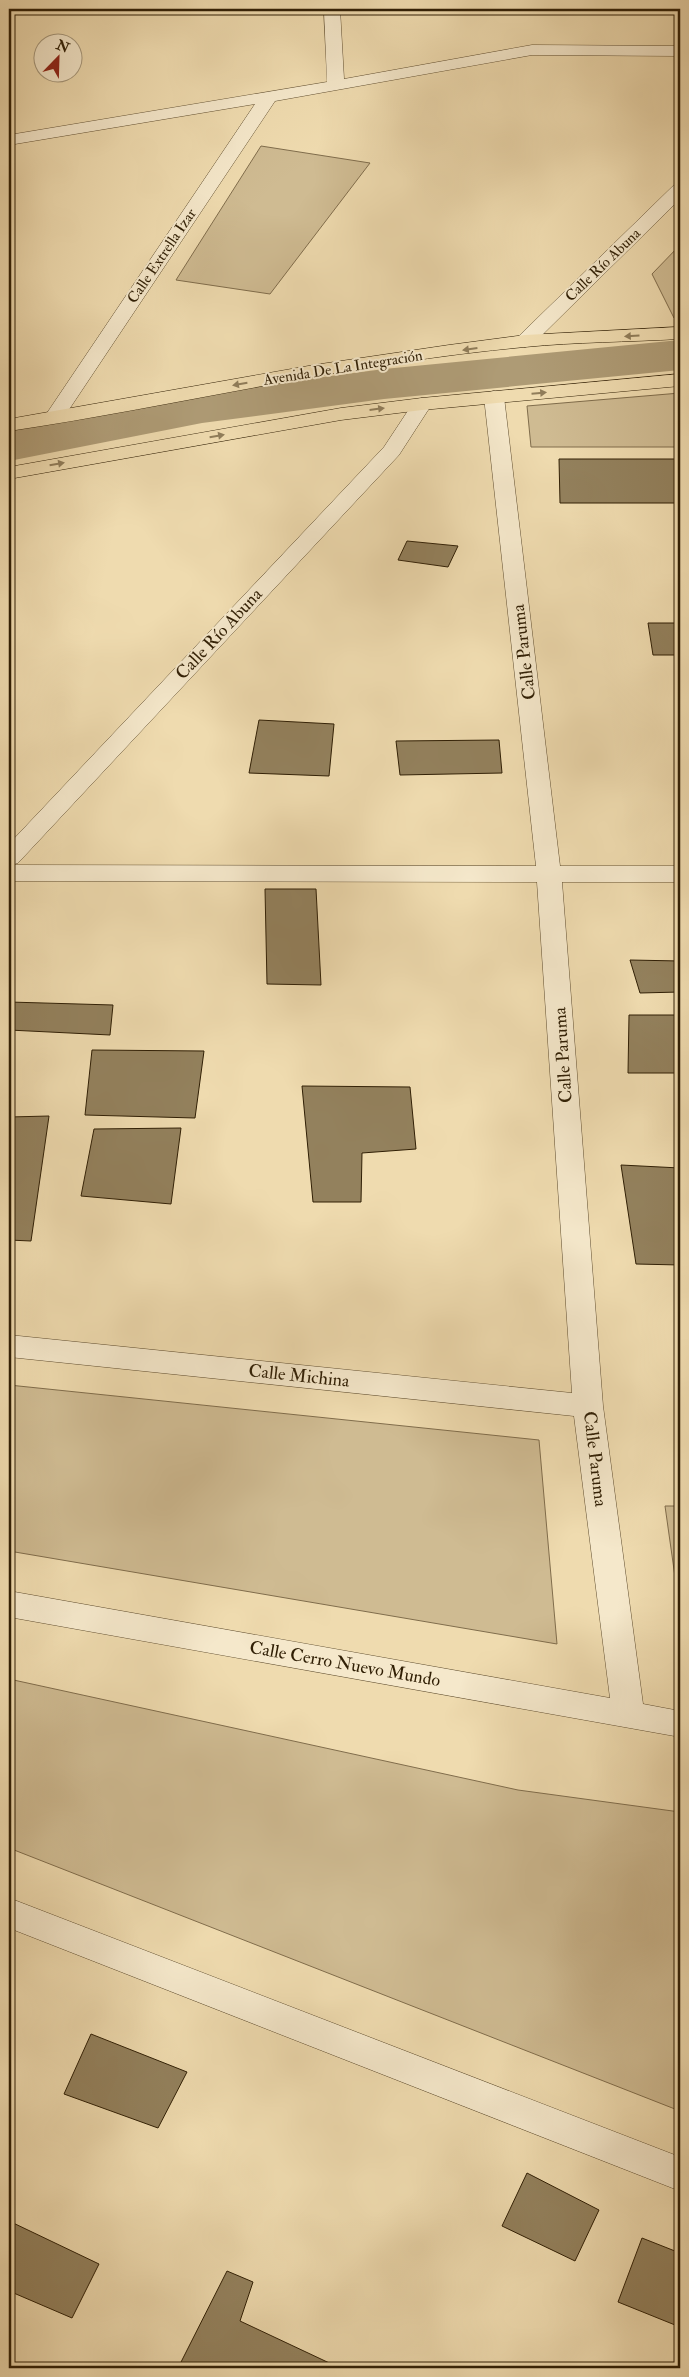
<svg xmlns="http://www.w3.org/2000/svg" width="689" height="2377" font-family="'IM FELL Double Pica',serif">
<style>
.green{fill:#cfbb92;stroke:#806d4c}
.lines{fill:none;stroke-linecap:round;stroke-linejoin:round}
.canal{fill:#ae9b75;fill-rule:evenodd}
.building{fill:#93815d;stroke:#301f05}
.minor-casing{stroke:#604e30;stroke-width:1}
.major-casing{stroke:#301f05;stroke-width:1}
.minor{fill:#f5e8cb;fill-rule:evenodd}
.major{fill:#efdbaf;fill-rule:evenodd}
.oneway{fill:#907d5a}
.labels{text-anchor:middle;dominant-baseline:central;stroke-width:4;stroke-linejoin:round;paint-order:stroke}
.far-street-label{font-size:15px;fill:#301f05;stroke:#f5e8cb}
.street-label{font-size:18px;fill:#301f05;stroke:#f5e8cb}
</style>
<rect width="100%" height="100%" fill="#efdbaf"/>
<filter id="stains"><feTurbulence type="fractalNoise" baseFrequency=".004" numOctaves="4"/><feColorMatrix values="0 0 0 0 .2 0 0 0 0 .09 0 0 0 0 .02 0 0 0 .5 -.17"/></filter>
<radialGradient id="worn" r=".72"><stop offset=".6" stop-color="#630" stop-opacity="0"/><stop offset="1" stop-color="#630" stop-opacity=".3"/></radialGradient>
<g class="green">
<polygon points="261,146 370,163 270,294 176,280"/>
<polygon points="680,245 680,318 674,318 652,274"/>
<polygon points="680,393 680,447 531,447 527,406"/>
<polygon points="9,1385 539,1440 557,1644 9,1551"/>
<polygon points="665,1506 680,1506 680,1612"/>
<polygon points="9,1679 518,1790 680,1812 680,2111 9,1848"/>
</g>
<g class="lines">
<polygon class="canal" points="680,340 680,370 384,399 202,423 9,461 9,431 202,393 384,369"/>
</g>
<g class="building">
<polygon points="559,459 680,459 680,503 560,503"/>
<polygon points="407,541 458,546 448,567 398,560"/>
<polygon points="648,623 680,623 680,655 653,655"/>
<polygon points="259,720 334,724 329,776 249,773"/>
<polygon points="499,740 502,773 400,775 396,741"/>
<polygon points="265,889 316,889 321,985 267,984"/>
<polygon points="630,960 680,961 680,992 640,993"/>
<polygon points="9,1002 113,1005 110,1035 9,1030"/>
<polygon points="629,1015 680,1015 680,1073 628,1073"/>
<polygon points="92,1050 204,1051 195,1118 85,1115"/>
<polygon points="302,1086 410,1087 416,1149 362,1153 361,1202 313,1202"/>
<polygon points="49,1116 31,1241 9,1240 9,1117"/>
<polygon points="181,1128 171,1204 81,1196 94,1129"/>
<polygon points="621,1165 680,1168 680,1265 636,1264"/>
<polygon points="91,2034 187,2072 158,2128 64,2094"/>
<polygon points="527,2173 599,2210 575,2261 502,2226"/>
<polygon points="9,2221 99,2264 72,2318 9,2291"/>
<polygon points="642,2238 680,2253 680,2327 618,2302"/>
<polygon points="227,2271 253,2282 240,2321 340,2368 178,2368"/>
</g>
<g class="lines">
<defs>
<g id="minor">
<polygon points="324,9 340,9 344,79 532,45 680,46 680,56 532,55 275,101 62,420 55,422 48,420 45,416 255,104 9,145 9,135 327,82"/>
<polygon points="680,183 680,199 532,345 525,347 518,345 515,341 518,337 674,185"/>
<polygon points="494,391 501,393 504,397 560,866 680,866 680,882 562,882 603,1406 643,1704 680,1711 680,1737 9,1617 9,1591 610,1698 574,1416 9,1357 9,1335 572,1393 537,882 9,881 9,844 384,447 415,400 422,398 429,400 432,404 399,455 18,863 11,865 536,866 484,397 487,393"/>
<polygon points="9,1898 680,2157 680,2191 9,1928"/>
</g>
<g id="major">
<path d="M680 327V339C628 342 576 342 525 347 351 363 181 405 9 431V419L314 365 449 345 525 335Z"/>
<polygon points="680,374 680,386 422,410 341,420 9,479 9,467 341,408 422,398"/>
</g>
</defs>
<use href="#minor" class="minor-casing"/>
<use href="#major" class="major-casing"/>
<use href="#minor" class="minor"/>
<use href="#major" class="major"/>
</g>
<defs><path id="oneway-solid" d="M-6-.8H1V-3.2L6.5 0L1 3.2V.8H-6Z" transform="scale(1.25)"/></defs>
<g class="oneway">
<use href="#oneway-solid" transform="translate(632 336) rotate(177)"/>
<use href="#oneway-solid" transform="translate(470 349) rotate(172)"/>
<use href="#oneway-solid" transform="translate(240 384) rotate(170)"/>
<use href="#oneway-solid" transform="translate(539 393) rotate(-5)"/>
<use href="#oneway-solid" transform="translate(377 409) rotate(-7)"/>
<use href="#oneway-solid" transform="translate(217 436) rotate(-10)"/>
<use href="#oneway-solid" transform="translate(57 464) rotate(-10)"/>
</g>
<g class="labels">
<g class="far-street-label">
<text transform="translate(162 256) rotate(-56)">Calle Extrella Izar</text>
<text transform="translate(603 265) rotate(-44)">Calle Río Abuna</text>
<text transform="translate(343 368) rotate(-9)">Avenida De La Integración</text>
</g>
<g class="street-label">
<text transform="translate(219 634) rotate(-47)">Calle Río Abuna</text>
<text transform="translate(524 652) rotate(-97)">Calle Paruma</text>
<text transform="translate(563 1055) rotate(-94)">Calle Paruma</text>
<text transform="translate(299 1376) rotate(6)">Calle Michina</text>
<text transform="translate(595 1459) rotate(83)">Calle Paruma</text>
<text transform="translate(345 1664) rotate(10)">Calle Cerro Nuevo Mundo</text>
</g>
</g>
<rect width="689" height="2377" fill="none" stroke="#efdbaf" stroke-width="30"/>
<rect x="10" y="10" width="669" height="2357" fill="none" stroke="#301f05" stroke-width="2.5"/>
<rect x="15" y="15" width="659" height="2347" fill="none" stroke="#301f05"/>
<g transform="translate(58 58) rotate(23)"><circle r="24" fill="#f5e8cb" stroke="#a6987c"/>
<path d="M0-4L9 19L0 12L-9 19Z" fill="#8f2418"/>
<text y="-8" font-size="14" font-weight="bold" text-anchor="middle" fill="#301f05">N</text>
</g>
<rect width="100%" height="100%" filter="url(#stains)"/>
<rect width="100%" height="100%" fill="url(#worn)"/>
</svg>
